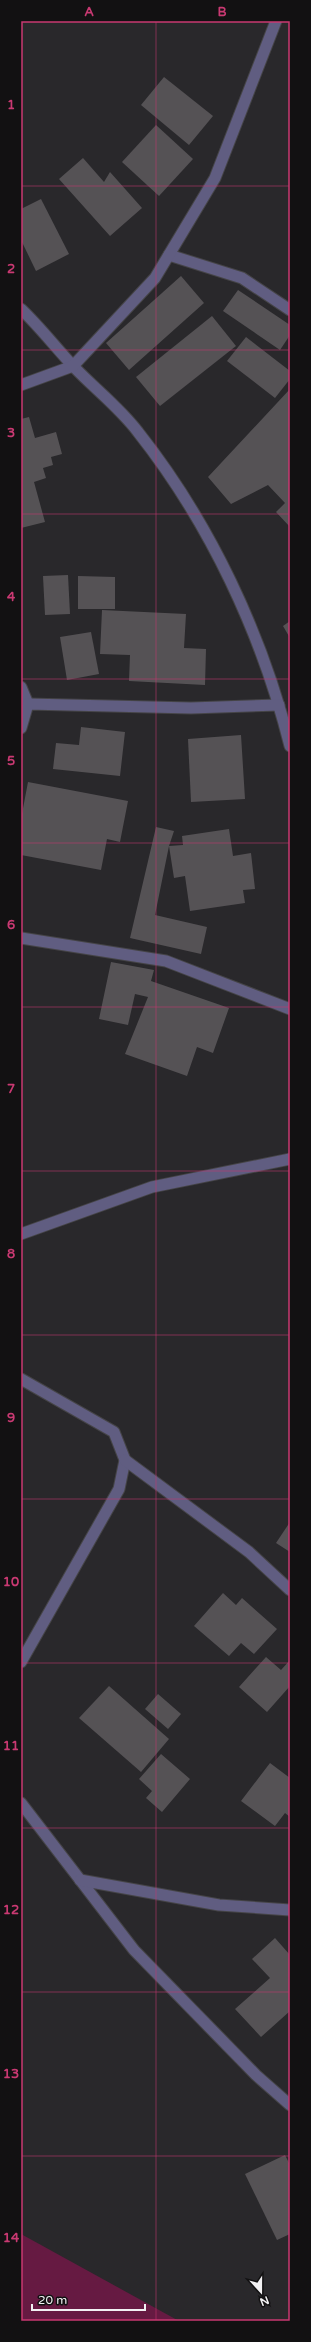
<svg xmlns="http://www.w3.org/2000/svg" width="311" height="2342" font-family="'Varela Round',sans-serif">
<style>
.green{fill:#661a42}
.building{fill:#555255}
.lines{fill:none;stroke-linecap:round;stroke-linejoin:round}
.minor-casing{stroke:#454447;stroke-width:13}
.minor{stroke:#605d81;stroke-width:11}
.grid{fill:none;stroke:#c93972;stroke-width:1;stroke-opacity:0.55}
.neatline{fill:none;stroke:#c93972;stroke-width:1.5}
.grid-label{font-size:13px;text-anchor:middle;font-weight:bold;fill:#c93972}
</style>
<rect width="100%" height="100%" fill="#29282b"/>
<polygon class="green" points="21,2234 179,2321 21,2321"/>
<g class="building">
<polygon points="164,77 213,116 189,145 141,105"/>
<polygon points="156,125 193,159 159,196 122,162"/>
<polygon points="83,158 104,182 110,172 142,208 110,236 59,179"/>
<polygon points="41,199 69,254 36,271 21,240 21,209"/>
<polygon points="181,276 204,303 129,370 106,343"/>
<polygon points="238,290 290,325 290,335 280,350 223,311"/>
<polygon points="212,316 236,346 160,406 136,377"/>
<polygon points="246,337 290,371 290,379 275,398 227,361"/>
<polygon points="290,389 290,527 276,512 285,503 268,485 231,504 208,477"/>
<polygon points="29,417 35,438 56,432 62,454 51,457 53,465 43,468 46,478 34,482 45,522 21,528 21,419"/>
<polygon points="68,575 70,614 45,615 43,576"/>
<polygon points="78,576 115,577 115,609 78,609"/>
<polygon points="102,610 186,614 184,648 206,649 205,685 129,681 130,655 100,654"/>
<polygon points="290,621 290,638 283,626"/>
<polygon points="91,632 99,674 67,680 60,637"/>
<polygon points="81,727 125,732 120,776 53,769 56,743 79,745"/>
<polygon points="241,735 245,799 191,802 188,739"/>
<polygon points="28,782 128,801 120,842 107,839 101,870 21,855 21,819"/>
<polygon points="156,827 174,831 169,846 183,845 182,836 229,829 233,856 251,853 255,889 243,890 245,903 190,911 185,876 174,878 169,846 155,915 207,927 201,954 130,938"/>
<polygon points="111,962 154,970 151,981 229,1008 213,1053 197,1047 187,1076 125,1054 148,997 135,994 128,1025 99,1019"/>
<polygon points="290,1522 290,1552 276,1543"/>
<polygon points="223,1593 236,1605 242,1598 277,1629 254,1654 241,1643 229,1656 194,1626"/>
<polygon points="266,1657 281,1670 290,1660 290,1686 267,1712 239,1687"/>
<polygon points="109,1686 169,1739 141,1772 79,1718"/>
<polygon points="158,1694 181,1714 168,1729 145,1709"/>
<polygon points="161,1754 190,1779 162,1812 146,1798 152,1791 139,1779"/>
<polygon points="270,1763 290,1778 290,1817 285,1813 275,1826 241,1801"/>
<polygon points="275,1938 290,1955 290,2011 261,2037 235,2009 270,1978 252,1959"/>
<polygon points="285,2155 290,2165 290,2234 277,2240 245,2174"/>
</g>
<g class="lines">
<defs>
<g id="minor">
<polyline points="169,255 242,278 290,310"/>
<path d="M21 309C40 327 56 348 74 367 95 389 120 408 138 432 210 523 262 634 290 746"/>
<polyline points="21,385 73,366 155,278 215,178 276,21"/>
<polyline points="21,687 28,704"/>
<polyline points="21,728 28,704 191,708 279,705"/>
<polyline points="21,938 166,961 290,1009"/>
<polyline points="21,1234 152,1187 290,1159"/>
<polyline points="21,1379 114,1432 125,1460 119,1489 21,1662"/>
<polyline points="125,1460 249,1552 290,1590"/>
<polyline points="21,1803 134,1950 256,2075 290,2105"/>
<polyline points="80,1880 219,1905 290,1910"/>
</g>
</defs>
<use href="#minor" class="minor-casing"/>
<use href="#minor" class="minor"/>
</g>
<path class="grid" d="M156 21V2321M21 186H290M21 350H290M21 514H290M21 679H290M21 843H290M21 1007H290M21 1171H290M21 1335H290M21 1499H290M21 1663H290M21 1828H290M21 1992H290M21 2156H290"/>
<rect width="311" height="2342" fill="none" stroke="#121112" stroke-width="44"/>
<g transform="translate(261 2292) rotate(159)" stroke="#121112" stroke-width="3" paint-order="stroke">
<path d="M0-3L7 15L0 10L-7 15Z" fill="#f2f1f3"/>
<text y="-6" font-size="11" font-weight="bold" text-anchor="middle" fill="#f2f1f3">N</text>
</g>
<path d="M32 2304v6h113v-6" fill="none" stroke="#f2f1f3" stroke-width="2"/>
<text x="38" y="2304" font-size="12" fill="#f2f1f3" stroke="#121112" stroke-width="3" paint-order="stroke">20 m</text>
<rect x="22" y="22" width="267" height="2298" class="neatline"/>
<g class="grid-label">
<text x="89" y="16">A</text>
<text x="222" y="16">B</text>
<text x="11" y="109">1</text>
<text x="11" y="273">2</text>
<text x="11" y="437">3</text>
<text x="11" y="601">4</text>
<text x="11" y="765">5</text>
<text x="11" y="929">6</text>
<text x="11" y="1093">7</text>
<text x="11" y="1258">8</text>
<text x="11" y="1422">9</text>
<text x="11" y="1586">10</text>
<text x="11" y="1750">11</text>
<text x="11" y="1914">12</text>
<text x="11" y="2078">13</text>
<text x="11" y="2242">14</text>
</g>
</svg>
